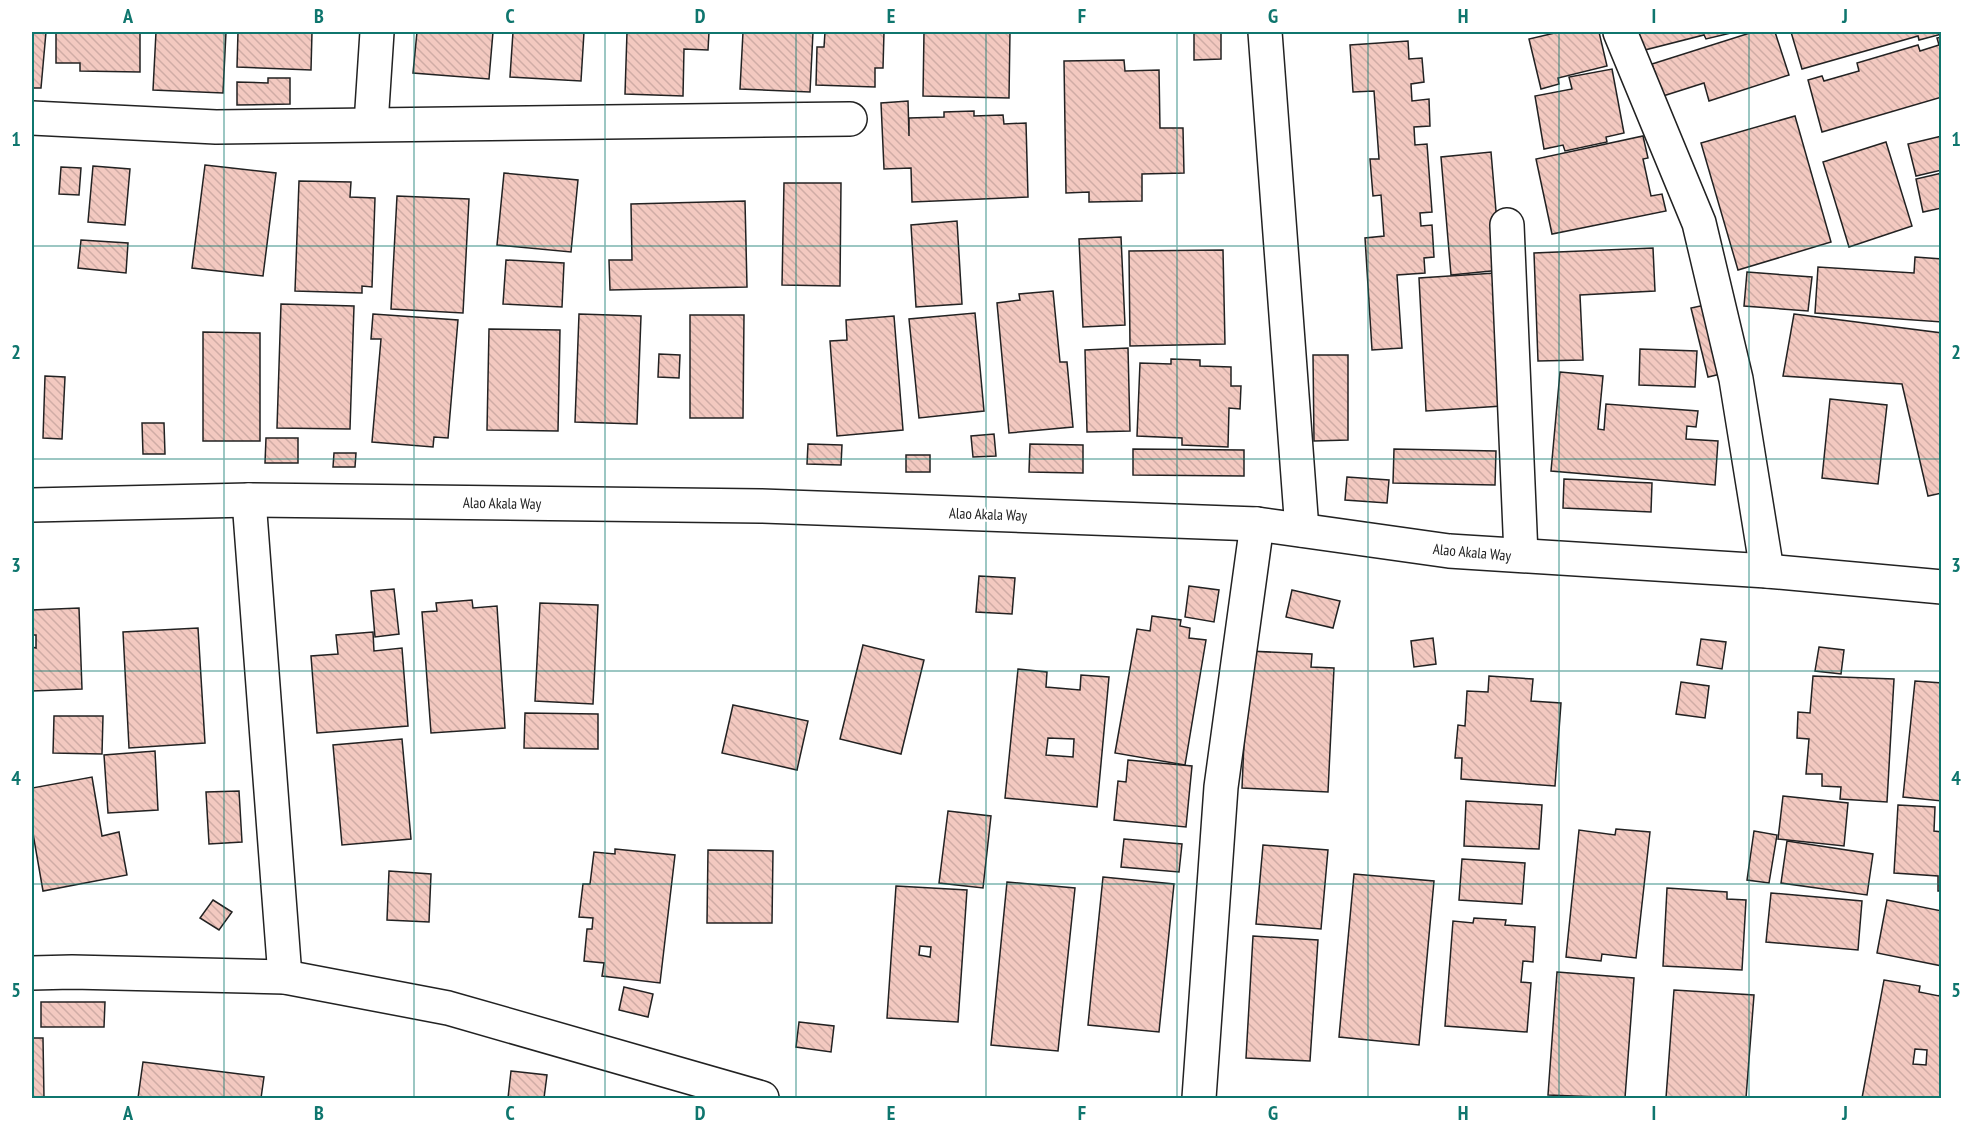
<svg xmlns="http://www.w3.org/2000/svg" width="1973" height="1130" font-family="'PT Sans Narrow',sans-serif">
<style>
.building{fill:url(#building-back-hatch);stroke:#222;stroke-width:1.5;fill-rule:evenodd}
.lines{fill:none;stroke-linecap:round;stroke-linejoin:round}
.street-casing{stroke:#222;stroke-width:36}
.secondary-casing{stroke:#222;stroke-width:36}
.street{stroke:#fff;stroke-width:33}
.secondary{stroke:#fff;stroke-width:33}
.grid{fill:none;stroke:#0f766e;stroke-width:1.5;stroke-opacity:0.55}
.labels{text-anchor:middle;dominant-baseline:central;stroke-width:4.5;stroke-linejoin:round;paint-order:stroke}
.street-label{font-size:15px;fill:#222;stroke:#fff}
.neatline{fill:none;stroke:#0f766e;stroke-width:2}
.grid-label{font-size:20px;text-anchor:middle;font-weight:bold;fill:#0f766e}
</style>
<defs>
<pattern id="building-back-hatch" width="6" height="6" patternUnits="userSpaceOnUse" patternTransform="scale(1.5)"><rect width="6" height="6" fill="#f3c9c0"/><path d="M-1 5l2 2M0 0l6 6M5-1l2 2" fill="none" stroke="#d0aca5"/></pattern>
</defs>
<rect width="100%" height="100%" fill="#fff"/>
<g class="building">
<polygon points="32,32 46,32 41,88 32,88"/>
<polygon points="56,32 140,32 140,72 80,71 80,63 56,63"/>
<polygon points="156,32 226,32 223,93 153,90"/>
<polygon points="238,32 312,32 311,70 237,67"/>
<polygon points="417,32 493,32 489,79 413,73"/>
<polygon points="513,32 584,32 581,81 510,77"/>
<polygon points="627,32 709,32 708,50 684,49 683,96 625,94"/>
<polygon points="743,32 813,32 810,92 740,89"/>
<polygon points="825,32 884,32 883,68 875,68 875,87 816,85 817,47 824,47"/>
<polygon points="924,32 1010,32 1009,98 923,96"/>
<polygon points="1194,32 1221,32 1221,59 1194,60"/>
<polygon points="1559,32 1599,32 1607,66 1558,78 1559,84 1541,89 1529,39"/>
<polygon points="1628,32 1735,32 1706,39 1704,35 1633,53"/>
<polygon points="1753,32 1775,32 1789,75 1709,101 1704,83 1663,96 1652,64"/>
<polygon points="1791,32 1942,32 1942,34 1919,40 1918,36 1802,69"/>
<polygon points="1942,37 1942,97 1822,132 1808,80 1822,76 1824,81 1859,71 1857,63 1918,45 1920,51 1939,45 1937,38"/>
<polygon points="1408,41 1409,59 1422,58 1424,82 1411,84 1412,101 1429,99 1430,126 1414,127 1415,145 1427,144 1432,212 1420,213 1421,226 1432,225 1434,257 1424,258 1425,273 1397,275 1402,348 1372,350 1365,238 1384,236 1381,195 1373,196 1370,159 1379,159 1374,91 1353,92 1350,45"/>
<polygon points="1124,60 1125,71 1159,70 1160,128 1183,128 1184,173 1142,174 1142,201 1089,202 1089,192 1066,193 1064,61"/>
<polygon points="1612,69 1624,133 1606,137 1607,142 1565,151 1563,145 1544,149 1535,96 1572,89 1569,77"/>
<polygon points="268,78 290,78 290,104 237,105 237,82 268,83"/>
<polygon points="908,101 909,136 909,118 944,117 944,112 974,111 974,116 1003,115 1004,124 1026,123 1028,197 912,202 911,168 884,169 881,103"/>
<polygon points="1795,116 1831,242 1738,270 1701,143"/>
<polygon points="1643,136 1648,158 1643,159 1651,196 1662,194 1666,211 1552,234 1536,159"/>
<polygon points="1942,136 1942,170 1916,176 1908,144"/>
<polygon points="1886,142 1912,226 1849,247 1823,162"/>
<polygon points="1491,152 1501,270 1451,275 1441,157"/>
<polygon points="205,165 276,173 263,276 192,268"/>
<polygon points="93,166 130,169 125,225 88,222"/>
<polygon points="61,167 81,168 79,195 59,194"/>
<polygon points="504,173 578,180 571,252 497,245"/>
<polygon points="1942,173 1942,208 1923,212 1916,179"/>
<polygon points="299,181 351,182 350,197 375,198 372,287 362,286 362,293 295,291"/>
<polygon points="784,183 841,183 840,286 782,285"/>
<polygon points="397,196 469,199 463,313 391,309"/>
<polygon points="745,201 747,287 610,290 609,260 632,260 631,204"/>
<polygon points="957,221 962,304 916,307 911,225"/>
<polygon points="1121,237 1125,325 1083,327 1079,239"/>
<polygon points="81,240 128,243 126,273 78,268"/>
<polygon points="1653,248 1655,291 1580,295 1583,360 1538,361 1534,253"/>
<polygon points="1223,250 1225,344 1130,346 1129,251"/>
<polygon points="1915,257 1942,259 1942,322 1815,313 1818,267 1914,273"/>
<polygon points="506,260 564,263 562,307 503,304"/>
<polygon points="1747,272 1812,277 1808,311 1744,306"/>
<polygon points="1495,273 1502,406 1426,411 1419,278"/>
<polygon points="1053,291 1060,362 1067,362 1073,427 1009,433 997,303 1020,300 1019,294"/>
<polygon points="281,304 354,306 350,429 277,428"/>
<polygon points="1710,304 1725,373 1708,377 1691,308"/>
<polygon points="975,313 984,411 919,418 909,319"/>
<polygon points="373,314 458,320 448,438 434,437 433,447 372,442 381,339 371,339"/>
<polygon points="579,314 641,316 637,424 575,422"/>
<polygon points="1794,314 1942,333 1942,493 1928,496 1902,384 1783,376"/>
<polygon points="690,315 744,315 743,418 690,418"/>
<polygon points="894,316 903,430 837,436 830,341 847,340 846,320"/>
<polygon points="489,329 560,330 558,431 487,430"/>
<polygon points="203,332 260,333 260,441 203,441"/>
<polygon points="1128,348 1130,431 1087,432 1085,350"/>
<polygon points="1640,349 1697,351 1695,387 1639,385"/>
<polygon points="659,354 680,355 679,378 658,377"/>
<polygon points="1313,355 1348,355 1348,440 1314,441"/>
<polygon points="1171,359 1200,360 1200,366 1231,367 1231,386 1241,386 1240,409 1229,408 1228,447 1182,445 1182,438 1137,436 1140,363 1171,364"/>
<polygon points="1560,372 1603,376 1598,429 1604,430 1606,404 1698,411 1696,427 1687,426 1686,439 1718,441 1715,485 1551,471"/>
<polygon points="45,376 65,377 62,439 43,438"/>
<polygon points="1830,399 1887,405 1878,484 1822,478"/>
<polygon points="142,423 164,423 165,454 143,454"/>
<polygon points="994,434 996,456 973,457 971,436"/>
<polygon points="266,438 298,438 298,463 265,463"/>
<polygon points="808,444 842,445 841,465 807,464"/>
<polygon points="1030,444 1083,445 1083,473 1029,472"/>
<polygon points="1133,449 1244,450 1244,476 1133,475"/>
<polygon points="1394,449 1496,451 1495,485 1393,483"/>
<polygon points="334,453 356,453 355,467 333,467"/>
<rect x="906" y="455" width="24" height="17"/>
<polygon points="1347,477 1389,480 1387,503 1345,500"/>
<polygon points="1564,479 1652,483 1651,512 1563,508"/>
<polygon points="979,576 1015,578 1012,614 976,612"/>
<polygon points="1189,586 1219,590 1214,622 1185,617"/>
<polygon points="394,589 399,634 375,637 371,591"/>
<polygon points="1292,590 1340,601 1333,628 1286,617"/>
<polygon points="472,600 473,608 497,606 505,728 431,733 422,612 437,611 436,603"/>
<polygon points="540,603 598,605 593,704 535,701"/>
<polygon points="79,608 82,689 32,691 32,647 36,648 36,635 32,635 32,610"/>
<polygon points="1152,616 1181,620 1180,626 1190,628 1189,638 1206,640 1185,765 1115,753 1137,629 1150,631"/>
<polygon points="198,628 205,743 129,748 123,632"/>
<polygon points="373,632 374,651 402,648 408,726 317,733 311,656 338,654 336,635"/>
<polygon points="1433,638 1436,664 1414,667 1411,641"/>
<polygon points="1701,639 1726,642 1722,669 1697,665"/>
<polygon points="863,645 924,660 901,754 840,739"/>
<polygon points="1819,647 1844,650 1841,674 1815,671"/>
<polygon points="1248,651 1312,654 1311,667 1334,668 1328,792 1242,788"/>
<path d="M1018 669 1047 672 1046 687 1080 690 1081 675 1109 677 1097 807 1005 798ZM1048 738 1074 739 1073 757 1046 755Z"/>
<polygon points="1489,676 1533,679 1531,701 1561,703 1555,786 1461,779 1462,758 1455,758 1458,725 1465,726 1467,691 1488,692"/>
<polygon points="1813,676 1894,679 1887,802 1840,799 1841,787 1822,786 1822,774 1806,774 1809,739 1797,738 1798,712 1810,713"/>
<polygon points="1915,681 1942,683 1942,801 1903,797"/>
<polygon points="1681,682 1709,686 1705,718 1676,714"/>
<polygon points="733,705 808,721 797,770 722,753"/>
<polygon points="525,713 598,714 598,749 524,748"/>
<polygon points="54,716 103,716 102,754 53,753"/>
<polygon points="402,739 411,839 342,845 333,745"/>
<polygon points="155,751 158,810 108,813 104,755"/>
<polygon points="1128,760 1192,766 1186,827 1114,820 1118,781 1126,782"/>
<polygon points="92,777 102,836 119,832 127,875 43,891 32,828 32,788"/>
<polygon points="239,791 242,842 209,844 206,792"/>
<polygon points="1783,796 1848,803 1844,846 1778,839"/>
<polygon points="1466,801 1542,805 1539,849 1464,846"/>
<polygon points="1898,805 1935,807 1934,831 1942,832 1942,891 1938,891 1938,876 1894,873"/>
<polygon points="948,811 991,816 983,888 939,883"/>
<polygon points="1616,829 1650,832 1636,958 1602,954 1601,961 1566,957 1579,830 1615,835"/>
<polygon points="1754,831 1777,835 1769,883 1747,880"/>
<polygon points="1124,839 1182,844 1179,872 1121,867"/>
<polygon points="1787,841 1873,854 1867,895 1781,883"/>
<polygon points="1263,845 1328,850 1321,929 1256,924"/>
<polygon points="615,849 675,855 660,983 602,976 604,963 584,961 587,929 592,929 593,918 579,917 583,884 590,884 594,852 615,854"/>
<polygon points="708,850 773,851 772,923 707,923"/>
<polygon points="1462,859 1525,863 1522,904 1459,900"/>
<polygon points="389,871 431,874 429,922 387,920"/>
<polygon points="1354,874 1434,881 1419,1045 1339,1037"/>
<polygon points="1103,877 1174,884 1159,1032 1088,1025"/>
<polygon points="1007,882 1075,888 1058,1051 991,1045"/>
<path d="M896 886 967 890 958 1022 887 1018ZM920 946 931 947 930 957 919 955Z"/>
<polygon points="1667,888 1727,892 1727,899 1746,900 1742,970 1663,966"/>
<polygon points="1771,893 1862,901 1858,950 1766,942"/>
<polygon points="213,900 232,912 219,930 200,918"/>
<polygon points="1887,900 1942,911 1942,966 1877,953"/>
<polygon points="1474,918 1506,920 1505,925 1535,927 1533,962 1523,961 1521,982 1531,983 1527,1032 1445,1026 1453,921 1473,923"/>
<polygon points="1253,936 1318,940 1310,1061 1246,1058"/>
<polygon points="1557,972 1634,978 1625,1098 1548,1095"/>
<path d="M1884 980 1920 986 1919 992 1939 996 1942 991V1098H1862ZM1915 1049 1927 1050 1926 1065 1913 1064Z"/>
<polygon points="624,987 653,994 648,1017 619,1010"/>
<polygon points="1674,990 1754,995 1746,1098 1666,1098"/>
<polygon points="41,1002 105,1002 104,1027 41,1027"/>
<polygon points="799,1022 834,1026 831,1052 796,1047"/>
<polygon points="32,1038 43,1038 44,1098 32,1098"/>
<polygon points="143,1062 264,1077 261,1098 138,1098"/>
<polygon points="511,1071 547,1075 544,1098 508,1098"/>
</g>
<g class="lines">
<defs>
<g id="street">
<polyline points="1265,32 1302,530"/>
<polyline points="1620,32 1699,223 1736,379 1767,571"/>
<polyline points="32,118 216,127 850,119"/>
<polyline points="371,124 377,32"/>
<polyline points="1507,225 1521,555"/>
<polyline points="249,500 285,977"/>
<polyline points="32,973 72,972 285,977 448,1008 762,1098"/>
<polyline points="1199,1098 1221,787 1257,524"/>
</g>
<polyline id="secondary" points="32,505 249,500 761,506 1257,524 1449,551 1767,571 1942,587"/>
</defs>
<use href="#street" class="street-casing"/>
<use href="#secondary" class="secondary-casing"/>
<use href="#street" class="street"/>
<use href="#secondary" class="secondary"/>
</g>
<path class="grid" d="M224 32V1098M414 32V1098M605 32V1098M796 32V1098M986 32V1098M1177 32V1098M1368 32V1098M1559 32V1098M1749 32V1098M32 246H1942M32 459H1942M32 671H1942M32 884H1942"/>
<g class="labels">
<g class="street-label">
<text transform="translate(502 503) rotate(1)">Alao Akala Way</text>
<text transform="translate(988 514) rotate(2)">Alao Akala Way</text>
<text transform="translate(1472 552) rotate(5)">Alao Akala Way</text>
</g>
</g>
<rect width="1973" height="1130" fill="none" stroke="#ffffff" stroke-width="66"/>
<rect x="33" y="33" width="1907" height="1064" class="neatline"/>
<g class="grid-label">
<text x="128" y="23">A</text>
<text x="319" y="23">B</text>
<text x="510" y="23">C</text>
<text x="700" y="23">D</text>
<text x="891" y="23">E</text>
<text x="1082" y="23">F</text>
<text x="1273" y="23">G</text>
<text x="1463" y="23">H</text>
<text x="1654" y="23">I</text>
<text x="1845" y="23">J</text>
<text x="16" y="146">1</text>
<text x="1956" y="146">1</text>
<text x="16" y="359">2</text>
<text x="1956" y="359">2</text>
<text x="16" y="572">3</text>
<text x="1956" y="572">3</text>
<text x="16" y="785">4</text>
<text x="1956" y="785">4</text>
<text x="16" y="997">5</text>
<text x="1956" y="997">5</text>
<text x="128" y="1120">A</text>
<text x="319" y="1120">B</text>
<text x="510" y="1120">C</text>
<text x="700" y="1120">D</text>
<text x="891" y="1120">E</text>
<text x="1082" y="1120">F</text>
<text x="1273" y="1120">G</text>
<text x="1463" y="1120">H</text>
<text x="1654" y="1120">I</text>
<text x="1845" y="1120">J</text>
</g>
</svg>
